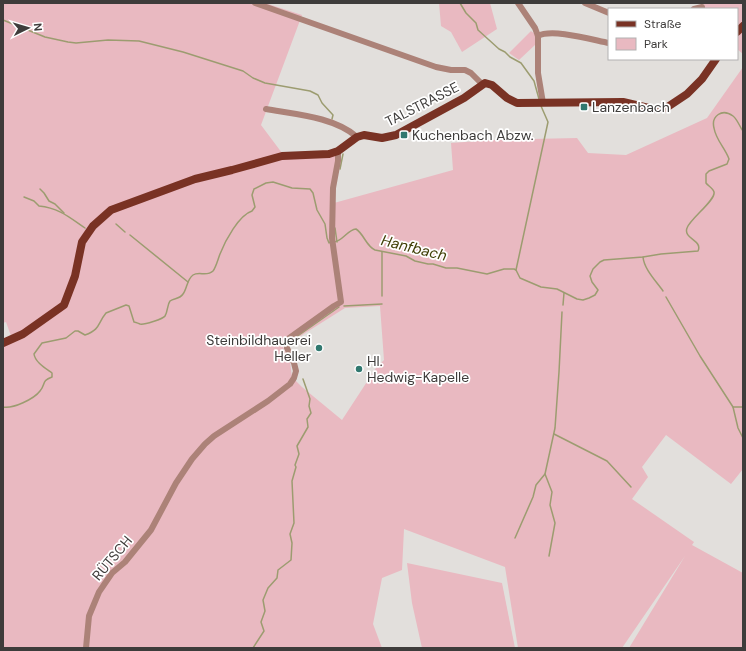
<svg xmlns="http://www.w3.org/2000/svg" width="746" height="651" font-family="'DM Sans',sans-serif">
<style>
.green{fill:#e9b9c1;fill-rule:evenodd}
.lines{fill:none;stroke-linecap:round;stroke-linejoin:round}
.stream{stroke:#9c9c70;stroke-width:1.5}
.minor{stroke:#ac8278;stroke-width:6}
.major{stroke:#793224;stroke-width:8}
.poi-dot{fill:#31786f;stroke:#fff;stroke-width:1.5}
.labels{text-anchor:middle;dominant-baseline:central;stroke-width:3.5;stroke-linejoin:round;paint-order:stroke}
.street-label{font-size:14px;fill:#3e3c3b;stroke:#fff}
.poi-label{font-size:14px;fill:#3e3c3b;stroke:#fff;text-anchor:start}
.water-label{font-size:15px;font-style:italic;fill:#413f07;stroke:#fff}
</style>
<rect width="100%" height="100%" fill="#e2dfdc"/>
<g class="green">
<path d="M3 3H265L302 15 261 125 282 153 336 150 334 203 453 170 451 143 492 140 577 138 588 153 626 155 707 118 743 67V469L731 484 666 435 642 467 648 477 632 499 694 542 692 545 743 573V648H629L685 556 622 648H518L505 567 404 529 402 570 382 578 373 624 382 648H3V340L11 336 6 322 3 323ZM380 306 384 360 376 368 342 420 302 387 292 377 290 362 283 347 345 308Z"/>
<polygon points="439,3 490,3 497,29 462,52 451,32 441,26"/>
<polygon points="703,3 743,3 743,54 737,49 737,9 705,9"/>
<polygon points="531,31 535,34 536,44 519,60 509,53"/>
<polygon points="407,563 502,583 515,648 422,648 412,603"/>
</g>
<g class="lines">
<g class="stream">
<polyline points="460,3 466,13 476,23 478,30 499,49 505,52 510,57 521,63 534,81 539,99"/>
<polyline points="3,20 45,37 68,42 76,43 108,40 139,41 183,52 243,71 253,78 265,83 310,91 318,95 322,103 333,115 332,119"/>
<polyline points="340,169 343,154"/>
<polyline points="40,189 44,193 49,201 55,204 64,213"/>
<path d="M24 197 34 201 39 206C59 208 69 217 85 228"/>
<polyline points="116,224 125,232"/>
<polyline points="335,228 337,242"/>
<polyline points="130,235 188,282"/>
<path d="M334 242C343 241 347 230 356 229 364 234 366 246 375 250L406 256 415 261 428 264H433L446 268H457L487 274 504 269H514L516 270 520 278 541 287 557 289 577 299 583 300 589 298 595 295 598 290 592 282 590 276 593 269 600 262 604 260 643 257 661 254 698 251C703 240 683 239 687 228 690 219 716 200 714 192 713 188 708 186 706 183V174L709 171 727 164 729 159C725 148 716 140 714 128 711 116 722 108 733 116 738 120 739 126 743 131"/>
<polyline points="382,252 382,296"/>
<path d="M643 257C644 269 656 281 663 291"/>
<polyline points="516,270 548,122 541,106"/>
<polyline points="666,297 700,356 733,407 738,428 743,438"/>
<polyline points="563,305 564,293"/>
<polyline points="344,306 382,304"/>
<polyline points="290,342 292,340 339,307"/>
<path d="M3 407C13 409 34 399 40 391 46 384 41 381 52 377V373C45 368 35 362 34 354L42 343 66 338 75 331H78L85 335C101 329 97 324 106 313L126 305 129 306 134 322C135 322 140 324 140 324 144 325 163 319 165 316 168 311 167 305 170 301 174 298 180 299 183 294 187 289 187 279 193 275 199 271 207 277 213 271 216 267 218 259 220 254 225 241 239 215 252 211L255 207 252 195 254 189 266 183 273 182 292 188 310 189 313 193 317 210 325 224 327 238 329 243 330 242"/>
<polyline points="733,407 743,407"/>
<polyline points="554,434 607,461 631,487"/>
<polyline points="515,538 533,497 536,485 545,474"/>
<polyline points="549,556 555,523 550,505 552,492 545,474 555,428 559,372 562,312"/>
<polyline points="253,648 264,631 261,622 265,611 263,600 268,588 277,578 278,570 291,560 292,543 290,534 294,523 292,481 296,467 295,465 299,454 297,446 308,427 307,419 311,413 309,406 310,399 303,379"/>
</g>
<g class="minor">
<polyline points="255,3 436,67 451,70 465,70 471,73 482,84"/>
<polyline points="518,3 535,28 538,36 538,73 543,103"/>
<polyline points="585,3 609,13"/>
<polyline points="694,9 702,7"/>
<path d="M538 36C552 28 593 40 609 43"/>
<path d="M266 109C294 114 335 117 357 137"/>
<polyline points="86,648 89,616 99,592 112,573 125,562 151,530 176,483 192,459 205,444 214,436 268,401 290,384 294,378 296,371 294,363 287,348 288,339 334,306 341,302 332,238 333,188 338,161 338,151"/>
</g>
<g class="major">
<polyline points="737,32 743,26"/>
<polyline points="3,343 23,334 64,305 75,276 82,242 93,226 111,210 195,179 232,170 282,156 329,154 338,151 357,137 364,135 382,138 396,135 464,98 485,83 492,85 507,98 517,103 623,102 653,109 661,109 666,108 687,94 702,79 716,59"/>
</g>
</g>
<g class="poi-dot">
<rect x="580" y="103" width="8" height="8" rx="2"/>
<rect x="400" y="131" width="8" height="8" rx="2"/>
<circle cx="319" cy="348" r="4"/>
<circle cx="359" cy="369" r="4"/>
</g>
<g class="labels">
<g class="street-label">
<text transform="translate(422 104) rotate(-27)">TALSTRASSE</text>
<text transform="translate(112 558) rotate(-50)">RÜTSCH</text>
</g>
<g class="poi-label">
<text x="592" y="107">Lanzenbach</text>
<text x="412" y="135">Kuchenbach Abzw.</text>
<text x="311" y="340" text-anchor="end">Steinbildhauerei<tspan x="311" dy="16">Heller</tspan></text>
<text x="367" y="361">Hl.<tspan x="367" dy="16">Hedwig-Kapelle</tspan></text>
</g>
<g class="water-label">
<text transform="translate(414 248) rotate(14)">Hanfbach</text>
</g>
</g>
<rect width="746" height="651" fill="none" stroke="#3e3c3b" stroke-width="8"/>
<rect x="608" y="8" width="130" height="52" fill="#ffffff" stroke="#b2b1b1"/>
<rect x="616" y="21" width="20" height="6" fill="#793224" stroke="#b2b1b1"/>
<text x="644" y="28" font-size="12" fill="#3e3c3b">Straße</text>
<rect x="616" y="38" width="20" height="12" fill="#e9b9c1" stroke="#b2b1b1"/>
<text x="644" y="48" font-size="12" fill="#3e3c3b">Park</text>
<g transform="translate(28 28) rotate(85)" stroke="#ffffff" stroke-width="3" paint-order="stroke">
<path d="M0-3L7 15L0 10L-7 15Z" fill="#3e3c3b"/>
<text y="-6" font-size="11" font-weight="bold" text-anchor="middle" fill="#3e3c3b">N</text>
</g>
</svg>
